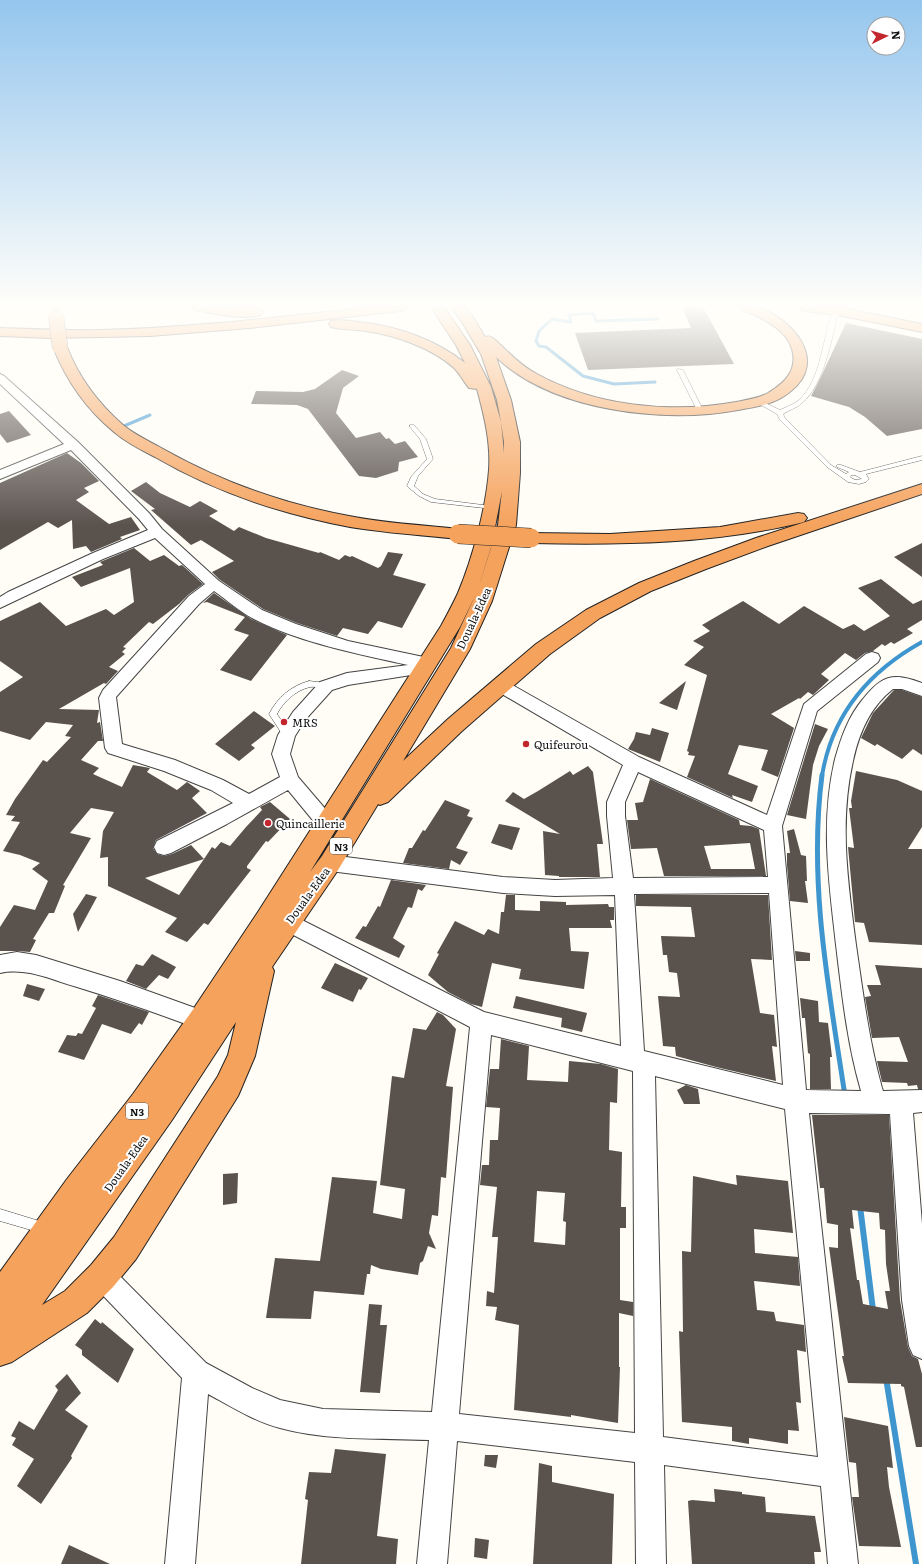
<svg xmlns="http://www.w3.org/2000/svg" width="922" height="1564" font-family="Literata,serif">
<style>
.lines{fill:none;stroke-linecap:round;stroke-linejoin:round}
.stream-far3{stroke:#3f96cf;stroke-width:3}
.stream-far2{stroke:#3f96cf;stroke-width:4}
.stream-far1{stroke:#3f96cf;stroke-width:5}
.stream{stroke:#3f96cf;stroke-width:6}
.building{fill:#5a524d;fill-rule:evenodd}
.lane-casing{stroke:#444;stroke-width:1}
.street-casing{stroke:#444;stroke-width:2}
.highway-casing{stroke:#222;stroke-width:2}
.lane{fill:#fff;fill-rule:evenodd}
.street{fill:#fff;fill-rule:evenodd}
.highway{fill:#f5a25d;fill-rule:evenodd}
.highway-bridge-far1-casing{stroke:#222;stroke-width:16;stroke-linecap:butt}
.highway-bridge-casing{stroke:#222;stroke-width:20;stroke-linecap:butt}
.highway-bridge-far1{stroke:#f5a25d;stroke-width:15}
.highway-bridge{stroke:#f5a25d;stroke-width:19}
.poi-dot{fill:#c4262e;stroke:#fff;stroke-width:1.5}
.labels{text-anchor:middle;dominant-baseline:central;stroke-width:4;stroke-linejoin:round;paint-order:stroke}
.shield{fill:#fff;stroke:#585858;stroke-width:1}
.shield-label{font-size:10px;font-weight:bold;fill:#111}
.street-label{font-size:11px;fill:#111;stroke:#fff}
.poi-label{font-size:11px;fill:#111;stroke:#fff;text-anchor:start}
</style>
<rect width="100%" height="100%" fill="#fffdf5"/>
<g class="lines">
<g class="stream-far3">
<polyline points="655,382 614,384 583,376 546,347 539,346 536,341 539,331 552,319 571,322 569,315 593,313 596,321 658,319"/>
<polyline points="124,426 150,415"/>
</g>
<path class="stream-far2" d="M822 776C832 714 868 672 922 642"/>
<path class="stream-far1" d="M822 775C808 883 829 990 845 1096"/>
<g class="stream">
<polyline points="860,1206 873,1310"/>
<polyline points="886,1378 916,1564"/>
</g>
</g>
<g class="building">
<polygon points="682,307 703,307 734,364 588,370 575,333 691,328"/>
<polygon points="846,323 922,339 922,429 887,436 865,417 849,407 811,396 817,385"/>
<polygon points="342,370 359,376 343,388 336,413 356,438 380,432 386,439 389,438 395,444 405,441 418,457 399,462 398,471 376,478 359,476 308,409 297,405 251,404 256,391 303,392 315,389"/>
<polygon points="9,411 31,435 7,443 0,434 0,414"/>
<polygon points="67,453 81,463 99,481 84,488 89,492 76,500 109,524 131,517 140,530 120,537 122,539 91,552 86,546 73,549 72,520 58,528 48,522 0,550 0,483"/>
<polygon points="146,482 160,493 190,507 200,501 218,511 209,516 234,531 239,527 266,538 319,553 320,552 339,560 345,555 350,557 352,556 378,568 381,566 388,552 403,554 393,575 426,584 402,628 378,621 368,634 343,628 337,636 297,623 263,609 220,580 212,572 234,561 201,540 191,545 151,510 155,509 131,491"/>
<polygon points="922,543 922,577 894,557"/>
<path d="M134 548 150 561 164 555 179 566 182 565 203 584 188 595 179 604 153 624 149 622 123 647 126 648 122 652 125 654 109 667 118 671 106 684 104 683 59 709 99 710 97 723 100 722 103 741H98L81 760 99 768 93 774 122 787 133 765 150 768 147 772 177 790 187 782 200 791 192 798 207 813 156 840 153 848 157 854 164 856 172 854 191 845 204 859 212 847 215 849 221 842 230 846 246 827 262 810 260 807 270 802 290 819 268 842 266 841 247 866V868L251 870 208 925 204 923 187 942 165 932 177 918 108 886V857L100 858 103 831 114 812 91 808 70 833 91 838 63 885 65 886 54 913H49L33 939 36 940 30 952 17 951H0V927L14 905 35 910 48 881 32 869 40 863 20 855 3 851 20 822 11 821 15 816 6 815 15 799 43 760 47 762 71 737 65 736 73 725 46 722 30 740 0 731V692L23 677 0 661V621L40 602 66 626 106 609 114 615 134 602 130 568 81 587 72 577 103 565 100 562ZM204 859 179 895 145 878Z"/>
<polygon points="881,579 913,604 922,600 922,620 907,629 913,633 894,644 891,642 885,646 882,644 873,651 865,653 856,660 845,653 821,674 829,680 813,695 808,692 800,699 799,698 771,714 794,728 778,777 761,770 768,750 739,745 728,774 758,786 752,802 732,795 733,798 687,777 695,756 688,755 689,752 687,751 707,675 684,665 704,647 693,641 710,631 702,625 743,601 779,624 804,606 843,629 854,624 864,631 890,616 858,588"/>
<polygon points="214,593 251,619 287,635 251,681 220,670 249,635 234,630 245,617 207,602 203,603"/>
<polygon points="686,681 677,710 659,703"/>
<polygon points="894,690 902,690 922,697 922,755 913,749 902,759 877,744 875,746 861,738 873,713"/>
<polygon points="254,711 275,726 251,745 255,748 239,761 215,744"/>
<polygon points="815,724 828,729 819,746 813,765 806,819 787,815"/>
<polygon points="652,728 669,733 660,762 628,749 634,739 636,732 650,735"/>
<polygon points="588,766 593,772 603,844 597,844 600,877 559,877 559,876 545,875 543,831 560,834 505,801 513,792 524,799 538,791 570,771 573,775"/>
<polygon points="856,771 897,780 922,791 922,827 908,849 922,849 922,945 869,942 864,923 855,922 848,847 854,848 849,808 852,808 851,801"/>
<path d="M650 779 739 820 740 825 751 826 759 829 766 876H664L657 848 631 849 627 820H638L635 803 643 802ZM750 843 755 869H711L704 846Z"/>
<polygon points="445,800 470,810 467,816 473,818 456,848 468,852 460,865 451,860 449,869 403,863 409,848 412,848 423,830 425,831"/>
<polygon points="499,824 520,828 512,850 491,843"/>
<polygon points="794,829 801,855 806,856 807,881 805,881 808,903 790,901 787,865 787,853 790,853 787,831"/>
<polygon points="391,880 426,885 422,891 418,889 412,908 408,907 393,938 405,946 399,958 355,938 363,926 366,927 378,906 380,907"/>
<polygon points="86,894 97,897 78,932 73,914"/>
<polygon points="506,895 515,895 515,910 540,911 540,901 566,902 566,905 608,904 609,907 614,907 614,920 610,920 612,928 569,928 571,951 589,952 584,989 519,979 521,969 492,963 482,1007 471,1004 448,992 428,975 439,954 437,953 455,921 484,935 488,929 499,934 501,912 504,912"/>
<polygon points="636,895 768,895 772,960 751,959 760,1013 774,1015 777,1047 772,1046 776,1081 716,1067 676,1056 675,1047 663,1046 658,996 680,997 677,973 669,972 667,955 663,955 661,936 695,937 691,907 636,906"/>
<polygon points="795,951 810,953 810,961 796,961"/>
<polygon points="152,954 176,967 168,979 159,975 146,989 126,981 136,964 143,966"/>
<polygon points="335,963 368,978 361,990 359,989 353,1002 321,988"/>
<polygon points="875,965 922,968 922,1089 918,1089 917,1085 908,1086 907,1083 882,1082 877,1061 908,1062 899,1037 872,1038 865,997 871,996 867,985 881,985"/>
<polygon points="27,984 45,989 39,1001 23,996"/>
<polygon points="98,995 149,1012 142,1025 139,1023 131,1034 102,1024 84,1060 58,1052 67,1035 76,1036 78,1033 82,1034 96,1008 92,1006"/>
<polygon points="516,996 587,1013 582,1032 561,1027 562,1018 513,1008"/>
<polygon points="800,998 818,1001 819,1022 828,1023 832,1057 830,1057 831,1089 810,1089 810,1054 808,1053 805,1018 802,1018"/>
<polygon points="437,1012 443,1015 456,1029 446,1086 453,1087 446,1178 441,1177 438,1216 432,1215 429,1233 436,1249 428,1246 423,1261 420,1263 418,1275 381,1269 371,1265 370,1274 367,1274 364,1295 314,1291 311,1319 266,1318 275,1258 320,1261 332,1177 377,1181 373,1213 402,1219 405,1189 380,1185 392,1076 404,1078 413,1028 426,1030"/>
<path d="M501 1039 529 1046 527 1080 568 1082 569 1061 601 1064 618 1069 617 1103 610 1102 609 1150 622 1152 621 1207H626V1228H620V1300L633 1302V1316L619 1313V1367H620L618 1423 571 1415V1417L514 1410 519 1325 495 1320 497 1307 486 1306 487 1291 494 1293 498 1237H492L497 1187 480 1185 482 1165H489L490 1140H498L500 1108 486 1107 490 1069H499ZM537 1191 565 1193 563 1221 566 1222 565 1245 534 1242Z"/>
<polygon points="686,1085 698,1089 700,1104 684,1104 677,1090"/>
<path d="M812 1115H889L900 1300 908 1347 912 1356 918 1359 922 1374V1447H916L904 1387 901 1386V1384L848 1383 842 1356H844L829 1247 838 1248V1225L827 1223 824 1188H820ZM852 1210 879 1213 880 1229 885 1230 886 1264 890 1291H885L888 1309 863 1304 859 1280H857L850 1228 854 1229Z"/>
<polygon points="238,1173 237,1203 223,1205 223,1174"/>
<polygon points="736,1175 788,1181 793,1233 754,1229 755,1253 798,1257 800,1286 754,1281 757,1310 774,1312 776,1321 804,1325 806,1352 797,1350 801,1403 796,1402 799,1431 788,1430 788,1444 749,1438 749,1444 732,1441 732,1427 682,1422 679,1331 683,1332 682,1251 691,1252 693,1176 737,1185"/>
<polygon points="369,1304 382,1305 380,1325 387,1325 380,1393 360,1392"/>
<polygon points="95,1319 101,1324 102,1322 134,1349 118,1383 82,1355 82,1350 75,1345"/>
<polygon points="67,1374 81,1393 65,1410 88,1426 71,1456 72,1458 41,1504 17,1486 34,1459 12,1445 16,1438 11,1436 19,1421 34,1430 58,1390 55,1386"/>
<polygon points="844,1417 888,1426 893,1468 887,1467 889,1487 901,1547 859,1546 852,1497 859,1497 856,1463 849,1462"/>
<polygon points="335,1449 386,1454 377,1536 398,1539 396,1564 301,1564 308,1500 305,1499 309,1472 331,1473"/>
<polygon points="485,1455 498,1455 496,1468 484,1466"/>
<polygon points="539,1463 552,1466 552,1482 614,1494 612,1564 533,1564"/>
<polygon points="714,1489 742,1492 742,1494 765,1497 766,1512 815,1516 821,1552 814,1552 815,1564 692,1564 688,1501 692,1500 715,1502"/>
<polygon points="475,1538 489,1540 487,1559 474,1557"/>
<polygon points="69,1545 110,1564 61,1564"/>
</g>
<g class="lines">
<defs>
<g id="lane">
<path d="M833 311 838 312C832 338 824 385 802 403 797 408 789 410 783 414L785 418 831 465 846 474 849 472 837 467V465H841L860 472 922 456V460L866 474 869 479 866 482 859 484 848 482 827 467 780 420 777 414 754 401 759 400 780 410C786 407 793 405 799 400 822 379 822 338 833 311ZM851 475H855L862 479 855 480 850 477Z"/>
<polygon points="678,369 683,370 703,410 702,411 697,410 677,370"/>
<polygon points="410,425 414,425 426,439 433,459 418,476 414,486 423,494 435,499 491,506 494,508 493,509 431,502 419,496 408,487 407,486 411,477 427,459 420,439 410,427"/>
<path d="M309 681 326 683 330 686 326 689C321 688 315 686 310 687 296 690 283 702 277 714L291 735 290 737H284L269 714C278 697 291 686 309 681Z"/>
<polygon points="0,1209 49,1224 51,1228 49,1232 45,1234 0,1221"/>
</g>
<g id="street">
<path d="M0 374 4 376 78 442 149 513 162 529 219 581 262 610 296 624 348 641 433 659 435 663 430 672 348 685 332 690 305 720 295 736 290 754 298 777 334 819 336 824 334 829 327 832 320 829 288 790 227 824 171 853 164 855 157 853 154 847 157 841 233 803 211 790 164 771 108 753 105 748 99 698 103 690 189 596 205 584 155 538 103 559 0 608V597L8 592 93 553 148 530 139 519 71 450 0 479V470L64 444 0 384ZM214 591C227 600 239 611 252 618 297 642 358 654 408 665L347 673 320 682 293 712 278 735 272 754 280 777 249 794 223 780 175 760 122 744 116 697 199 604Z"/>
<path d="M872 652 878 654 880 658 878 662 817 711 782 826 806 1090 861 1091C847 1043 842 994 836 945 829 882 820 822 835 759 841 738 848 717 863 699 882 675 893 672 922 683V696L902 689H893C870 707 859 733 853 761 839 823 848 883 856 945 863 993 869 1041 882 1088L883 1091 922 1090V1112L913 1113 922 1224V1359L913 1355 909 1346 902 1300 890 1114 809 1113 858 1564H828L821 1486 664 1465 666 1564H636L635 1462 457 1441 447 1564H417L429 1440C379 1438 328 1441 280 1428 256 1422 230 1406 208 1394L195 1564H165L182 1378 93 1285 89 1276 93 1267 102 1263 111 1267 206 1363 252 1388 280 1400 323 1409 432 1412 470 1027 280 928 277 922 280 916 287 913 294 916 484 1012 621 1046 615 895 555 896 503 893 330 871 323 869 320 863 323 857 330 855 503 877 555 880 613 878 607 816V802L623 765 495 690 493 686 495 682 501 680 507 682 639 757 767 815 804 704 866 654ZM638 772 764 830 768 877 633 878 625 816V802ZM769 893 783 1085 644 1051 634 894ZM491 1035 633 1071 635 1433 459 1414ZM655 1076 785 1109 818 1457 663 1437Z"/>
<path d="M17 952 36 955 120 981 209 1013 212 1020 209 1027 201 1030C160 1014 119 1000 77 987 52 980 27 967 0 973V955Z"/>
</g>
<g id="highway">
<path d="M193 307 256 308 261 309 263 312 261 315C241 320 219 314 200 311L195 310Z"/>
<path d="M370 307H407L405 310 400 311 250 328 150 336 50 338 0 336V328C33 329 67 331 100 330 191 328 280 317 370 307Z"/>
<path d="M431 307H444L470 345 491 387 501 422 497 400 481 354 462 322 451 307H464L473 317 485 337C488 336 490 336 493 338 507 350 518 364 535 373 594 406 670 414 736 402 746 400 759 398 768 393 785 383 798 370 792 349 787 332 769 322 755 315 749 313 742 311 740 307 745 307 753 305 758 307 792 319 829 360 791 391 776 404 757 407 738 410 664 424 552 411 496 357L511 400 520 442V473L516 525 492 601 470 649 403 761 448 719 536 644 586 610 639 583 694 561 756 538 922 484V494L768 546 706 569 651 591 600 618 550 654 462 731 388 802 380 805 378 804 338 870 272 967 274 971 255 1056 238 1096 136 1259 113 1287 87 1313 12 1362 0 1366V1272L67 1179 133 1094 192 1011 258 912 441 626C447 615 453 604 458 593 473 557 486 508 489 470 491 442 484 415 477 389L469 388C464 382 460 374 454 368 432 348 395 335 365 331 354 329 342 330 331 327L329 324 331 321C340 319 350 321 359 322 396 326 435 339 465 363L456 345ZM501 422 504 442V453ZM502 491 498 525 477 592 491 548ZM476 594 451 648 322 856 310 872 460 627ZM236 1022 228 1055 218 1076 114 1237 91 1265 65 1291 42 1305 172 1120Z"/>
<polygon points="799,307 838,307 922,324 922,332 838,315 806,311 801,310"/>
<path d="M60 343 65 344 67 347C79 378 98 403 123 425 135 435 151 442 165 450 222 482 284 504 349 516 385 523 422 525 458 529L464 530 467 534 464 538 458 539C422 535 386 533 350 527 281 514 215 492 155 457 141 450 126 442 114 432 86 409 66 380 53 347L55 344Z"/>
<path d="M798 513 804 514 807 518 804 522C715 544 622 545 531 543L525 542 522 538 525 534 531 533 610 534 720 527Z"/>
</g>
</defs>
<use href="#lane" class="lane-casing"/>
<use href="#street" class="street-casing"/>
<use href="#highway" class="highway-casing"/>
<use href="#lane" class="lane"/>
<use href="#street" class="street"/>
<use href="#highway" class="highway"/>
<defs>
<polyline id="highway-bridge-far1" points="56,316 60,347"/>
<polyline id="highway-bridge" points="458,534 531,538"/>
</defs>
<use href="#highway-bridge-far1" class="highway-bridge-far1-casing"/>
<use href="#highway-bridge" class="highway-bridge-casing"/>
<use href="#highway-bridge-far1" class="highway-bridge-far1"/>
<use href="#highway-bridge" class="highway-bridge"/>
</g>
<linearGradient id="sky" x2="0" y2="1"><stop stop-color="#95c6ee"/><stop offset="0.58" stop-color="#fffefa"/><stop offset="1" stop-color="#fffefa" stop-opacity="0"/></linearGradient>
<rect width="922" height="526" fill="url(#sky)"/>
<g class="poi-dot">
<circle cx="284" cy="722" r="4"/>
<circle cx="526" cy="744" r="4"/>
<circle cx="268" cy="823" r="4"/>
</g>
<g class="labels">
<g class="shield">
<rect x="330" y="838" width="22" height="16" rx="3"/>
<rect x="126" y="1103" width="22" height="16" rx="3"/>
</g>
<g class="shield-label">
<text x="341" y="846">N3</text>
<text x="137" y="1111">N3</text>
</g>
<g class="street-label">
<text transform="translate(473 618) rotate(-65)">Douala-Edea</text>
<text transform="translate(307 895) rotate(-54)">Douala-Edea</text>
<text transform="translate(125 1163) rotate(-55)">Douala-Edea</text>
</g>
<g class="poi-label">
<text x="292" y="722">MRS</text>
<text x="534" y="744">Quifeurou</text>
<text x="276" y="823">Quincaillerie</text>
</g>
</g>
<g transform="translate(886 36) rotate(85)"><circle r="19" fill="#ffffff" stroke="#a0a0a0"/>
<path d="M0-3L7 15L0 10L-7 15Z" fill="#c4262e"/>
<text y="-6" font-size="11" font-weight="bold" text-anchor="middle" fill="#111111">N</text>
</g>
</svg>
